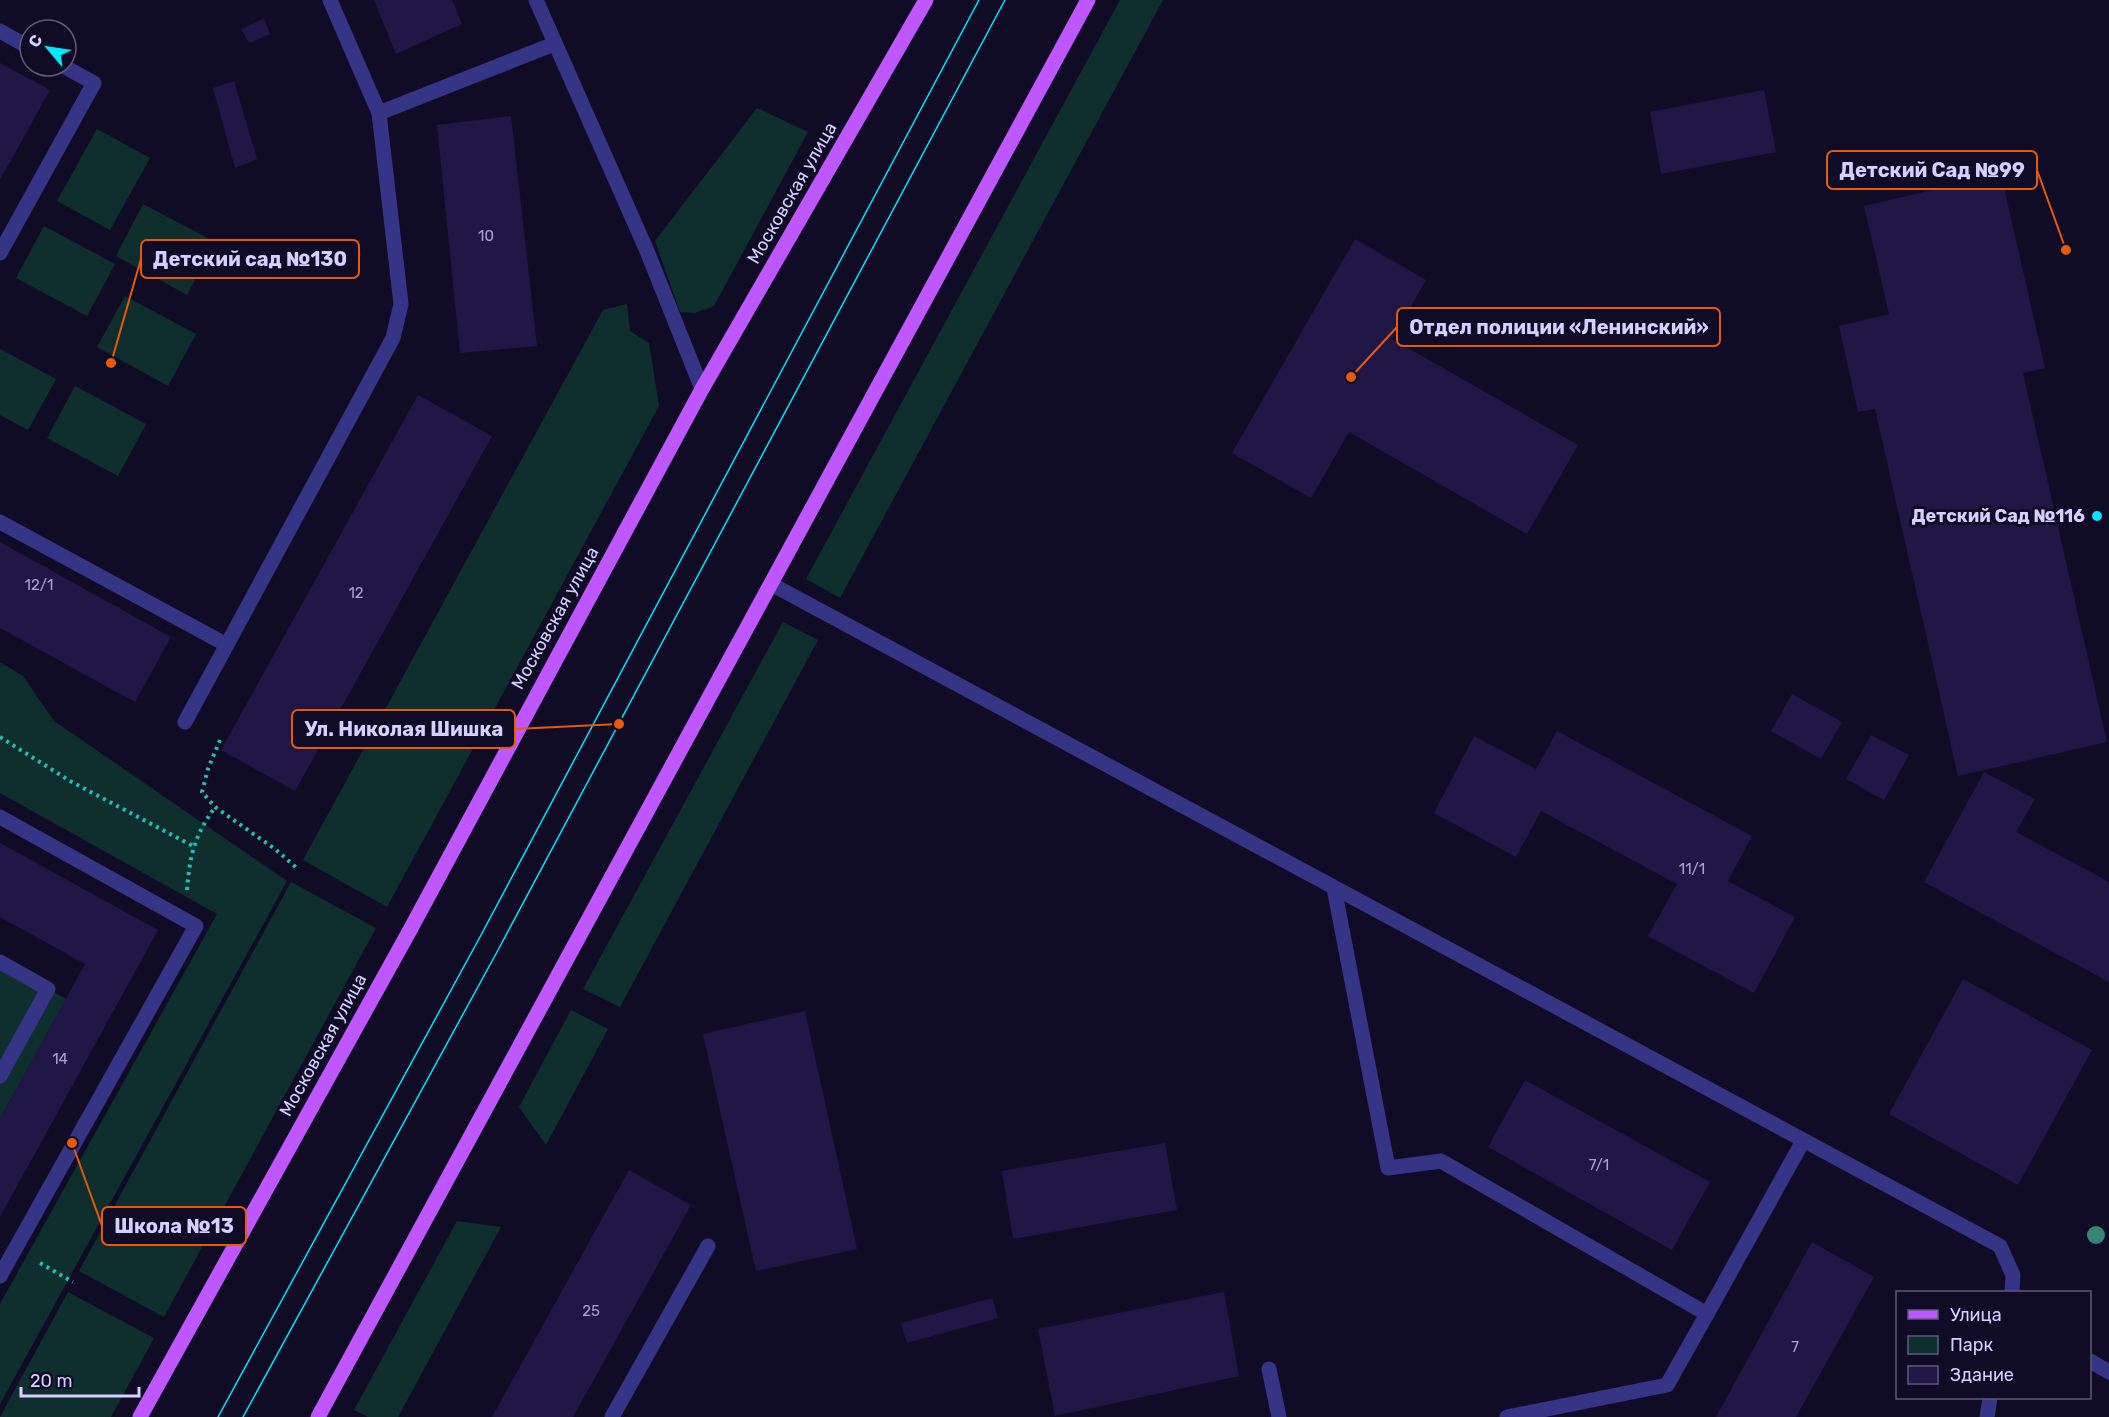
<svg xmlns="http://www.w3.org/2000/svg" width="2109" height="1417" font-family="Rubik,sans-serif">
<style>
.green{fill:#0f2f2e}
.building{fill:#201747}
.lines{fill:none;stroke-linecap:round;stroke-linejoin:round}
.path{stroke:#25beb3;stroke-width:4;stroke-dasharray:3 4.5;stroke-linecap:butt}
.service{stroke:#363487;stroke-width:15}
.minor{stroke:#363487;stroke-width:15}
.primary{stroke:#be57ff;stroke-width:15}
.tram{stroke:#00e6fb;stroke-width:1.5}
.tree{fill:#35857b}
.poi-dot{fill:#00e6fb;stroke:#100c25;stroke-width:2}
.labels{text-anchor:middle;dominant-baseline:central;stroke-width:6;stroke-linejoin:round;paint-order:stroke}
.number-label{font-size:15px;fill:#a8a2d1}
.street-label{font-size:18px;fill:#d5d0ff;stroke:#100c25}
.poi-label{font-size:18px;font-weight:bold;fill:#d5d0ff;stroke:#100c25;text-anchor:end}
.leader{fill:none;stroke:#e8590c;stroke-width:2}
.callout-dot{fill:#e8590c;stroke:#100c25;stroke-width:2}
.callout{fill:#100c25;stroke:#e8590c;stroke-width:2}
.callout-label{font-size:20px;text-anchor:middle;font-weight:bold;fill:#d5d0ff}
</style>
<rect width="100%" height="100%" fill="#100c25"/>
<g class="green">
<polygon points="1120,0 1163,0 840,598 806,579"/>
<polygon points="757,108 808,132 714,306 695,313 680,312 655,241"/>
<polygon points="97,129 150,158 110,230 57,201"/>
<polygon points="143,204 215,242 187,295 116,256"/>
<polygon points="44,226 115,264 87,316 16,278"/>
<polygon points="125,296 196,334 168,386 97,347"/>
<polygon points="627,304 630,331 649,343 659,406 387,907 303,860 603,310"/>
<polygon points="0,349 56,379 28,430 0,415"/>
<polygon points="75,386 146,424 118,476 47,438"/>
<polygon points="783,622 818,640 620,1007 583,989"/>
<polygon points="0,662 23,676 54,721 287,881 0,1404 0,1304 217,914 0,793"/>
<polygon points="291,882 376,928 164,1317 79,1271"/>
<polygon points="0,962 66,999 0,1119"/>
<polygon points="571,1010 608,1029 546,1145 519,1107"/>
<polygon points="457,1221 501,1227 398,1417 368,1417 354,1410"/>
<polygon points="68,1292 154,1338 111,1417 0,1417"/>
</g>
<g class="building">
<polygon points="374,0 452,0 462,24 396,54"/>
<polygon points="264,19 270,34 249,43 241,29"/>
<polygon points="0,63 50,90 0,180"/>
<polygon points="234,81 257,159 235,168 213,88"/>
<polygon points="1764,90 1776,152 1661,174 1650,112"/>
<polygon points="511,116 537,346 460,353 437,125"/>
<polygon points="2001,174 2045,368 2023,373 2107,742 1958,776 1875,409 1858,412 1839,326 1889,314 1864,206"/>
<polygon points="1355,239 1426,280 1392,339 1578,445 1527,534 1349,432 1311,498 1232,453"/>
<polygon points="418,395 492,436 295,791 221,750"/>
<polygon points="0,542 171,637 135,702 0,628"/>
<polygon points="1792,694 1842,722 1821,759 1771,731"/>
<polygon points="1557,731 1752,836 1728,881 1795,917 1754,993 1648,936 1677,884 1541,811 1516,857 1434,813 1474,736 1536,769"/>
<polygon points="1871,735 1909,755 1884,800 1846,779"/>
<polygon points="1984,772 2035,799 2016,832 2109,882 2109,982 1924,882"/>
<polygon points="0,843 158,930 0,1217 0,1119 85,964 0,917"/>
<polygon points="1963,979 2092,1050 2018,1185 1889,1114"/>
<polygon points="805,1011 857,1249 756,1271 703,1034"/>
<polygon points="1525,1080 1710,1182 1672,1250 1488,1147"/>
<polygon points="1165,1143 1177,1210 1013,1239 1002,1171"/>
<polygon points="629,1170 691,1205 573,1417 492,1417"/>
<polygon points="1812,1242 1874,1277 1796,1417 1716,1417"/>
<polygon points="1224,1292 1239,1376 1055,1416 1038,1329"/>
<polygon points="992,1298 998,1318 907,1343 901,1323"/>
</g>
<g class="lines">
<g class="path">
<polyline points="0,737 70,781 193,846"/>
<polyline points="220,740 208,769 202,792 215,807 275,849 298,869"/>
<path d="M187 890C190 854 194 837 215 807"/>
<polyline points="40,1263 73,1282"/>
</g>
<g class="service">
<polyline points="330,0 379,113"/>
<polyline points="536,0 647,251 702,389"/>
<polyline points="0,31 30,48"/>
<polyline points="0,253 94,83 63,66"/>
<polyline points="0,522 227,645"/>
<polyline points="185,722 393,338 401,304 379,113 554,44"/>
<polyline points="0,817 196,926 0,1276"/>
<polyline points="1334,888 1388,1168 1441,1161 1707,1314 1667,1385 1507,1417"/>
<polyline points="0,962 48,989 0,1076"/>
<polyline points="1707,1314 1803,1141"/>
<polyline points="2090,1361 2109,1372"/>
<polyline points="1269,1369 1279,1417"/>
<polyline points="612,1417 708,1246"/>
</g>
<g class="minor">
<polyline points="771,584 2000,1246 2013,1275 2012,1292"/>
<polyline points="1987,1417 1990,1398"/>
</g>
<g class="primary">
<polyline points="140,1417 410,930 702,389 926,0"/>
<polyline points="318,1417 1088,0"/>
</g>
<g class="tram">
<polyline points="218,1417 480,937 979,0"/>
<polyline points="243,1417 497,952 1005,0"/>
</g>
</g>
<circle class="tree" cx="2096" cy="1235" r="9"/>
<circle class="poi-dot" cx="2097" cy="516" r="6"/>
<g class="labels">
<g class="number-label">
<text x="486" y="236">10</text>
<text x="39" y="585">12/1</text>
<text x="356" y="593">12</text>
<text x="1692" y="869">11/1</text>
<text x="60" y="1059">14</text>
<text x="1599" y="1165">7/1</text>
<text x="591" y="1311">25</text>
<text x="1795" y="1347">7</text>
</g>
<g class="street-label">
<text transform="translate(792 193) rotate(-60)">Московская улица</text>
<text transform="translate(555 618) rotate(-61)">Московская улица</text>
<text transform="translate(323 1045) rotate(-61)">Московская улица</text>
</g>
<g class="poi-label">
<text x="2085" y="516">Детский Сад №116</text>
</g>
</g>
<path class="leader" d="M2066 250L2037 170M111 363L141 259M1351 377L1397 327M619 724L515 729M72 1143L102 1226"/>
<g class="callout-dot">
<circle cx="2066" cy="250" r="6"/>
<circle cx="111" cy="363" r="6"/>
<circle cx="1351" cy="377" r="6"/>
<circle cx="619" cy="724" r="6"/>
<circle cx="72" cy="1143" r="6"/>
</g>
<g class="callout">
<rect x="1827" y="151" width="210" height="38" rx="6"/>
<rect x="141" y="240" width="218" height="38" rx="6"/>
<rect x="1397" y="308" width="323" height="38" rx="6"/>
<rect x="292" y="710" width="223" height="38" rx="6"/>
<rect x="102" y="1207" width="144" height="38" rx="6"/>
</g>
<g class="callout-label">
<text x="1932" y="177">Детский Сад №99</text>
<text x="250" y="266">Детский сад №130</text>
<text x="1559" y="334">Отдел полиции «Ленинский»</text>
<text x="404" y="736">Ул. Николая Шишка</text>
<text x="174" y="1233">Школа №13</text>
</g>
<rect x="1896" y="1291" width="195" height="108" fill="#100c25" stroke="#5f5a7c" stroke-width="1.5"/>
<rect x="1908" y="1310" width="30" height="9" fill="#be57ff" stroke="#5f5a7c" stroke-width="1.5"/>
<text x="1950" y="1321" font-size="18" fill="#d5d0ff">Улица</text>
<rect x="1908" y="1336" width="30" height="18" fill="#0f2f2e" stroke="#5f5a7c" stroke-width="1.5"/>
<text x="1950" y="1351" font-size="18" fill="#d5d0ff">Парк</text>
<rect x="1908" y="1366" width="30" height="18" fill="#201747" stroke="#5f5a7c" stroke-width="1.5"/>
<text x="1950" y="1381" font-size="18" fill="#d5d0ff">Здание</text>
<g transform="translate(48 48) rotate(299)"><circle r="28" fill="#100c25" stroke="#5f5a7c" stroke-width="1.5"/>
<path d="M0-4.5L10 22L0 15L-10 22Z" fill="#00e6fb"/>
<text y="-9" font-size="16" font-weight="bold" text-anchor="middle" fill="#d5d0ff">С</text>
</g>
<path d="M21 1387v9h118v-9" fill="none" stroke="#d5d0ff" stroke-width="3"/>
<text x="30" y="1387" font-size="18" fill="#d5d0ff" stroke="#100c25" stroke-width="4.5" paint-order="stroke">20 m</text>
</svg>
